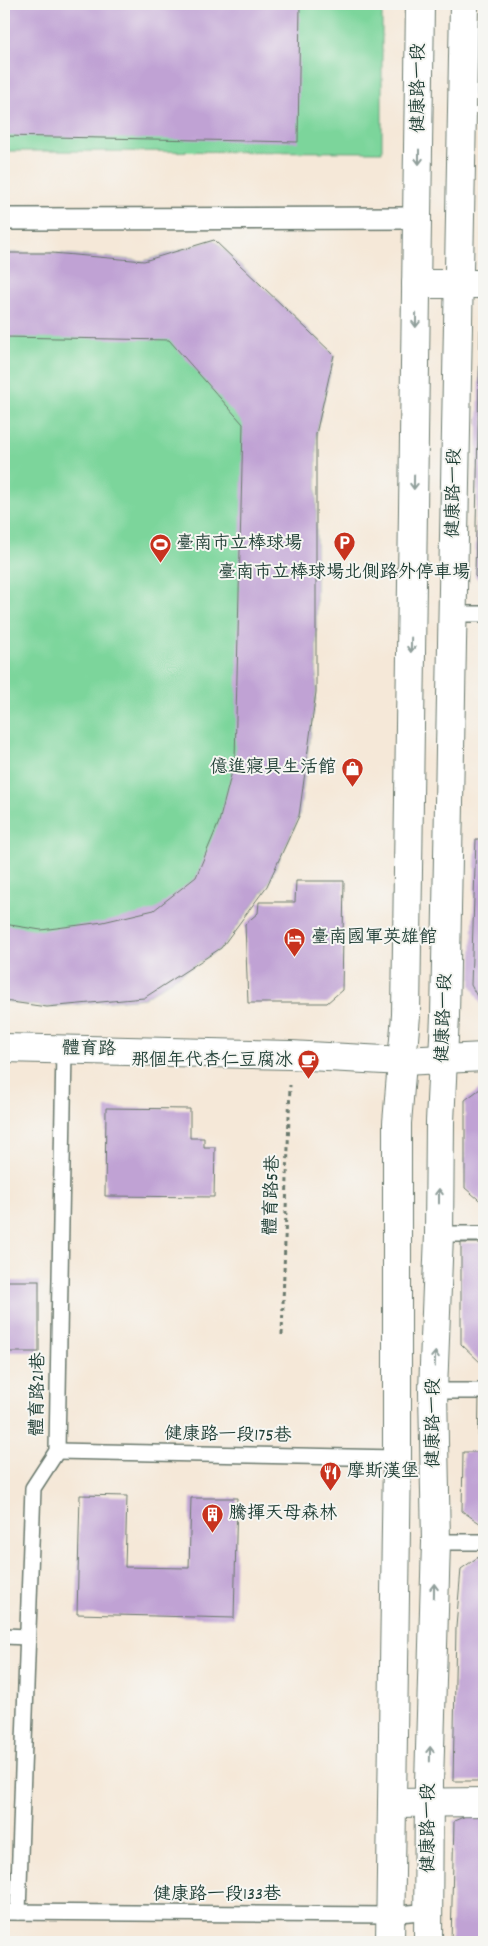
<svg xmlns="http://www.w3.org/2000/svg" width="488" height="1946" font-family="Dekko,'LXGW WenKai TC',sans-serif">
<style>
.green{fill:#7cd59b;stroke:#4e8968}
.building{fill:#c0a2d4}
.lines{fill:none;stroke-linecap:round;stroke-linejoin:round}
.service-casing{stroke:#6a796d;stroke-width:18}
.pedestrian-casing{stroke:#6a796d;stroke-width:24}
.minor-casing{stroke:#6a796d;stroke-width:30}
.tertiary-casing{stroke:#6a796d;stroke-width:30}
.path{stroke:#6a796d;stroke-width:3;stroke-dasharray:4 4;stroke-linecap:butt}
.service{stroke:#fff;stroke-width:15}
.pedestrian{stroke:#fff;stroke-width:21}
.minor{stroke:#fff;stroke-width:28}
.tertiary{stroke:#fff;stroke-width:28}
.oneway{stroke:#8f9e9a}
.labels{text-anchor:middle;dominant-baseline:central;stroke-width:4;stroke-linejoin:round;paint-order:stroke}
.street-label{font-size:18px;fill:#1f3d34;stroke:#f6f6f2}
.poi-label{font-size:18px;fill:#1f3d34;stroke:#f6f6f2;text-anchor:start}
</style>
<rect width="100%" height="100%" fill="#f6f6f2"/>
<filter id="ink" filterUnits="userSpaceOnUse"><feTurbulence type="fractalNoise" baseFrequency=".02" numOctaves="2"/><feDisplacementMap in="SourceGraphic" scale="10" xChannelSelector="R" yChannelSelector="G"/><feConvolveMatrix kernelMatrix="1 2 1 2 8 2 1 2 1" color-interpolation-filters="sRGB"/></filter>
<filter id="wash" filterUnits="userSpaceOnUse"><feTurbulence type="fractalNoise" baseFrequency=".0096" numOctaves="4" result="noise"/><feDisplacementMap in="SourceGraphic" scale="20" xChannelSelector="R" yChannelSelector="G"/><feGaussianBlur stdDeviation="1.12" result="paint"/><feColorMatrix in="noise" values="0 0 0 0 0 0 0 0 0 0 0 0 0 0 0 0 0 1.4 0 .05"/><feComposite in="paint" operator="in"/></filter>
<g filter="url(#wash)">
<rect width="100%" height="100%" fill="#f5e8d8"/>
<g class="green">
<polygon points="4,4 382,4 382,152 4,151"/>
<polygon points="214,240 334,355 316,434 316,692 299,816 267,886 221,948 144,998 47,1007 4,1001 4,253 52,253 144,261"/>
</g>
<g id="blocks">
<g class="building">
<polygon points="4,4 300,4 298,142 4,136"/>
<polygon points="214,240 334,355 316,434 316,692 299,816 267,886 221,948 144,998 47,1007 4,1001 4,924 41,930 103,922 154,910 196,877 219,822 235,760 243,424 169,340 4,337 4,253 52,253 144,261"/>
<polygon points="484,324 484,586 475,576 480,330"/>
<polygon points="476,839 484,839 484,1010 471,985"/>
<polygon points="296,881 344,881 342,990 327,1003 248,1003 245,924 258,913 259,902 295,902"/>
<polygon points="484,1086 484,1204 465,1188 465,1100"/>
<polygon points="106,1108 190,1109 190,1138 204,1138 204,1147 215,1147 214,1197 105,1196"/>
<polygon points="461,1243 484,1243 484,1364 482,1364 461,1344"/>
<rect x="4" y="1281" width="35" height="71"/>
<polygon points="479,1395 484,1395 484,1526 462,1511 463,1452 478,1452"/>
<polygon points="80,1495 127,1496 125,1567 189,1568 191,1498 237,1498 234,1618 77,1614"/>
<polygon points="481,1555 484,1555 484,1781 453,1781 456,1627 461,1569"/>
<polygon points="480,1810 484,1810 484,1942 451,1942 454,1821"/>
</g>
</g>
</g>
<g filter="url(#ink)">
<use href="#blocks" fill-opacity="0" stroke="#6a796d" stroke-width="1"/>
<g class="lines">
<defs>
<g id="service">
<polyline points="453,614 484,614"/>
<polyline points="439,1234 484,1234"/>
<polyline points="433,1391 484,1391"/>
<polyline points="57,1451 397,1458"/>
<polyline points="436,1542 484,1542"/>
<polyline points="4,1636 28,1637"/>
<polyline points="4,1912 390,1915 429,1911"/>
<polyline points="18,1912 33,1488 57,1451 64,1050"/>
</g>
<polyline id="pedestrian" points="4,219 418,218"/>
<g id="minor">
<polyline points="416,284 484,284"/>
<polyline points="4,1048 290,1055 403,1061 484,1057"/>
<polyline points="392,1803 484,1802"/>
</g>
<g id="tertiary">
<polyline points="390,1942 397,1458 397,1123 406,1015 420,4"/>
<polyline points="428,1942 429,1783 436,1542 433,1391 439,1234 440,1122 445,1016 464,4"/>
</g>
</defs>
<use href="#service" class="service-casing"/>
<use href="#pedestrian" class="pedestrian-casing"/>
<use href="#minor" class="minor-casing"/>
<use href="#tertiary" class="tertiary-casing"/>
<polyline class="path" points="282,1335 290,1085"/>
<use href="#service" class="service"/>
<use href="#pedestrian" class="pedestrian"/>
<use href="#minor" class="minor"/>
<use href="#tertiary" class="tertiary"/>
</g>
<defs><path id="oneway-shaft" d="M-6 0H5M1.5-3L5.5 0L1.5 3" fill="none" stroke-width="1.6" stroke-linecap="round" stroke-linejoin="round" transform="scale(1.25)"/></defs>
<g class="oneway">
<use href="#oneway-shaft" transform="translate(419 157) rotate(90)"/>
<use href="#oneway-shaft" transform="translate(416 320) rotate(91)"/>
<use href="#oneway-shaft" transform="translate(414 482) rotate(91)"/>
<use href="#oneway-shaft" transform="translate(411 645) rotate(91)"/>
<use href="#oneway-shaft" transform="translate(439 1196) rotate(-90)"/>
<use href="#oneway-shaft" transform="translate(435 1359) rotate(-88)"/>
<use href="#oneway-shaft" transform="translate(434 1591) rotate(-89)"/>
<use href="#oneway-shaft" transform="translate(430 1754) rotate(-89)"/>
</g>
</g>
<defs>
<symbol id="parking-pin" viewBox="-11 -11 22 30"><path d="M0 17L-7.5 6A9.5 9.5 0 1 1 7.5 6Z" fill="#c8321e" stroke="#f6f6f2"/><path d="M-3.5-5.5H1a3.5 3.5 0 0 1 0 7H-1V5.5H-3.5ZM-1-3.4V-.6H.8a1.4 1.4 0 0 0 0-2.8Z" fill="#fff"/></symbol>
<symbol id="stadium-pin" viewBox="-11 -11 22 30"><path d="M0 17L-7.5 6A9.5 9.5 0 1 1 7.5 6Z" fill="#c8321e" stroke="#f6f6f2"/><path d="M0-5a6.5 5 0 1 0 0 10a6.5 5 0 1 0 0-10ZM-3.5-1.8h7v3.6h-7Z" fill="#fff"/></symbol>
<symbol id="shop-pin" viewBox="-11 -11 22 30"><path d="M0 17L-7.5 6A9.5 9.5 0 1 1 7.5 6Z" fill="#c8321e" stroke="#f6f6f2"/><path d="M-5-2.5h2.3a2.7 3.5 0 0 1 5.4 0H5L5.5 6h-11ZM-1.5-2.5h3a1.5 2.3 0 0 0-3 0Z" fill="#fff"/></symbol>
<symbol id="hotel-pin" viewBox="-11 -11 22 30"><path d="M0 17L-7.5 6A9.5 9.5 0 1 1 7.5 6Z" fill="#c8321e" stroke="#f6f6f2"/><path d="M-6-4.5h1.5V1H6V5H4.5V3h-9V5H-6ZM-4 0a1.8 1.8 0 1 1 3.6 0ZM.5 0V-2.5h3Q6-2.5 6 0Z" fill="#fff"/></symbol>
<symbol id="cafe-pin" viewBox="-11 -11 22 30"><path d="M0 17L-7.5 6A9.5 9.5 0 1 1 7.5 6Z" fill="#c8321e" stroke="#f6f6f2"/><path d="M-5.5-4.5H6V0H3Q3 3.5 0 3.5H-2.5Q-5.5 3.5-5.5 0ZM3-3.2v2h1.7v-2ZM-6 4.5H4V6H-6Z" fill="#fff"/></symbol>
<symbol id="restaurant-pin" viewBox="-11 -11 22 30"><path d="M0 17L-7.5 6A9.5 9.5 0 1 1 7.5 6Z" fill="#c8321e" stroke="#f6f6f2"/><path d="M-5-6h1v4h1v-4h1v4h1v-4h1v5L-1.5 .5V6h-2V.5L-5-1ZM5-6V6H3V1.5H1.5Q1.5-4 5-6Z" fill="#fff"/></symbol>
<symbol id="building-pin" viewBox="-11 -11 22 30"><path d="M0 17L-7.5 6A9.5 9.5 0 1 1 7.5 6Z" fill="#c8321e" stroke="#f6f6f2"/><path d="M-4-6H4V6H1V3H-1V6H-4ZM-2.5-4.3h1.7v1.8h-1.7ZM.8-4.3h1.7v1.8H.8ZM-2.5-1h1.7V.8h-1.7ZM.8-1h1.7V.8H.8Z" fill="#fff"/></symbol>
</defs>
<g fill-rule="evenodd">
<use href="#parking-pin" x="332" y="530" width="25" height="34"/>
<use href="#stadium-pin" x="148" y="532" width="25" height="34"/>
<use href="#shop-pin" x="340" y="756" width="25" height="34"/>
<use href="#hotel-pin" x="282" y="926" width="25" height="34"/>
<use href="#cafe-pin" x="296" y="1048" width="25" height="34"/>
<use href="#restaurant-pin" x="318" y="1460" width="25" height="34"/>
<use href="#building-pin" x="200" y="1502" width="25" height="34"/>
</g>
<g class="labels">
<g class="street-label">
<text transform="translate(419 88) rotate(-90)">健康路一段</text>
<text transform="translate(455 493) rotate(-89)">健康路一段</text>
<text transform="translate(445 1018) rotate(-88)">健康路一段</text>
<text transform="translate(89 1050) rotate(1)">體育路</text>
<text transform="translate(273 1195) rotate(-88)">體育路5巷</text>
<text transform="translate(39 1394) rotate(-89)">體育路21巷</text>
<text transform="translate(434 1423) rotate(-90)">健康路一段</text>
<text transform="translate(228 1436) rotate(1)">健康路一段175巷</text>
<text transform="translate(429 1828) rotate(-90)">健康路一段</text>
<text x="217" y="1895">健康路一段133巷</text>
</g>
<g class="poi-label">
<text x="176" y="544">臺南市立棒球場</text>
<text x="344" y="573" text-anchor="middle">臺南市立棒球場北側路外停車場</text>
<text x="336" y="768" text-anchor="end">億進寢具生活館</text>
<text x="311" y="938">臺南國軍英雄館</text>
<text x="293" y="1061" text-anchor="end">那個年代杏仁豆腐冰</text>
<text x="347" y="1472">摩斯漢堡</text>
<text x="229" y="1514">騰揮天母森林</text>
</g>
</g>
<rect width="488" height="1946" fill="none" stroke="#f6f6f2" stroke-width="20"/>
</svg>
